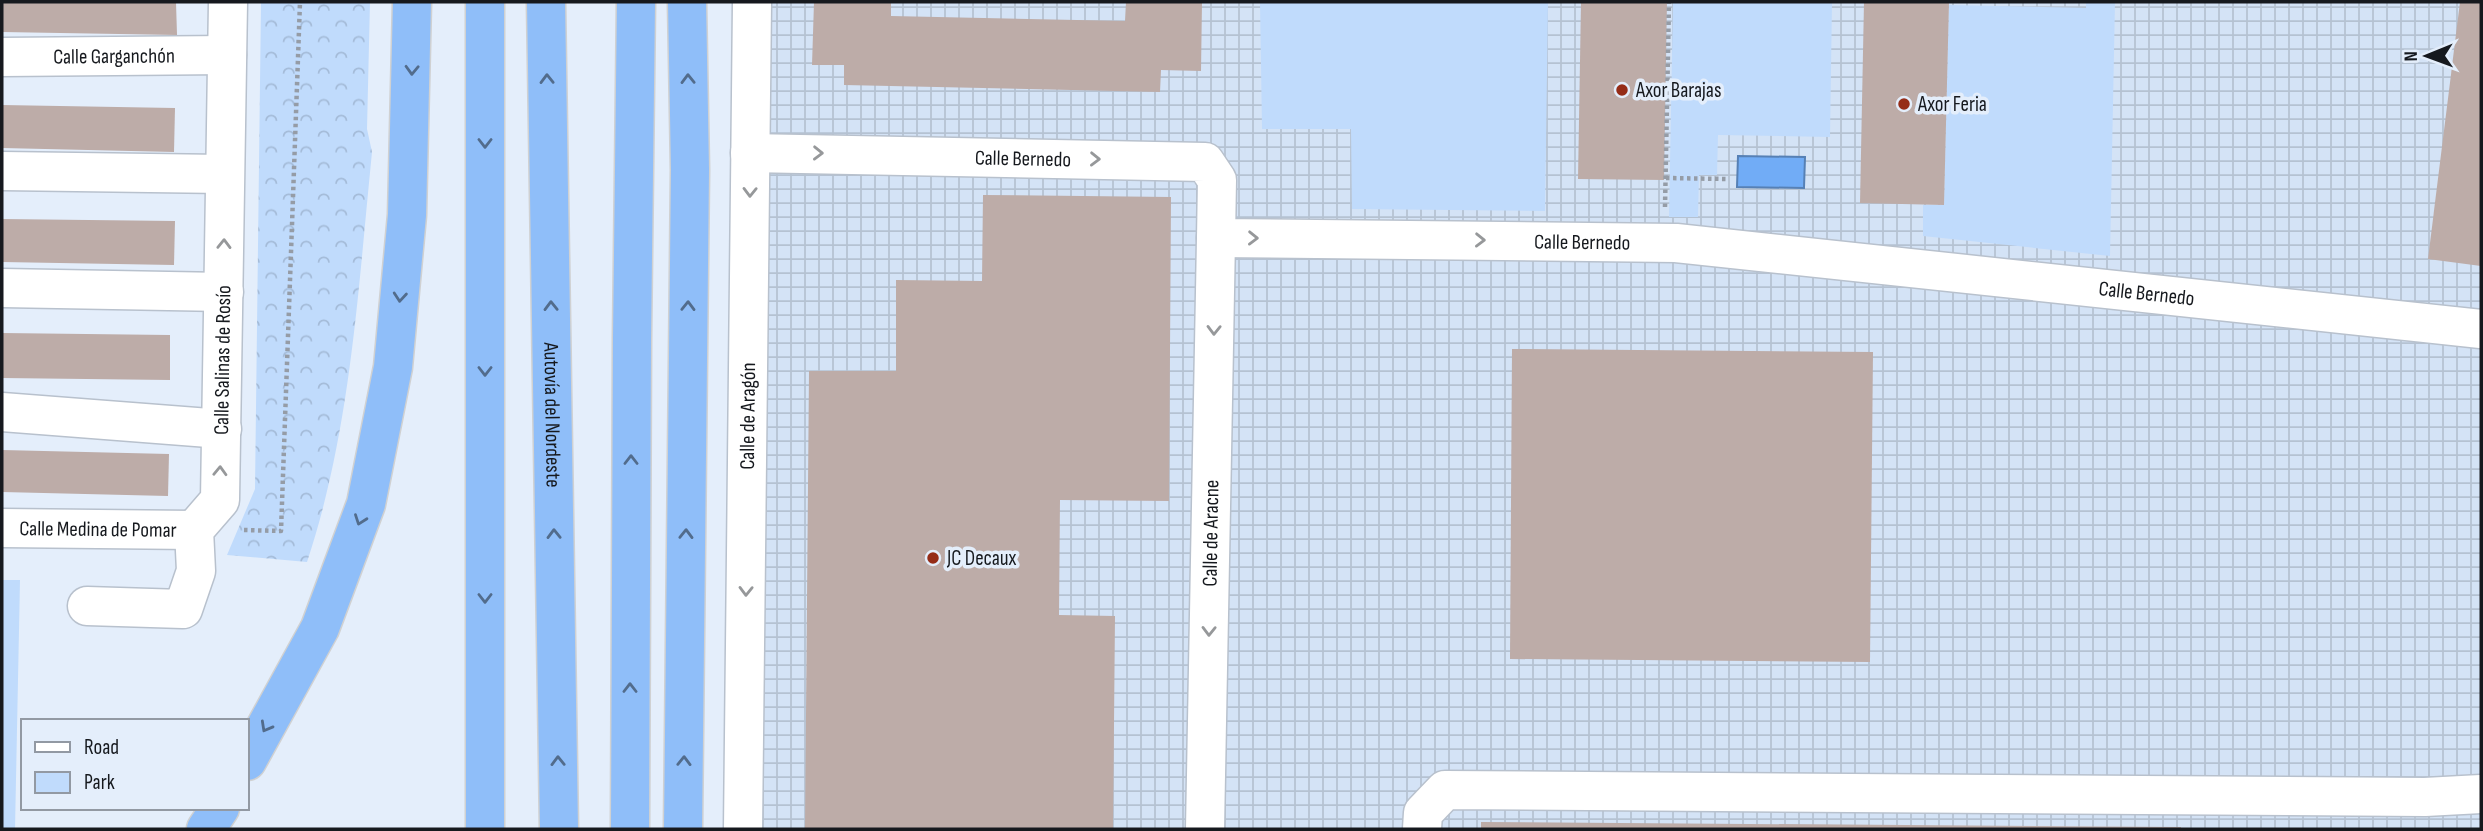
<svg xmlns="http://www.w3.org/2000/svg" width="2483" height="831" font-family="'Sofia Sans Condensed',sans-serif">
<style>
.industrial{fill:url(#industrial-grid)}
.green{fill:#c0dbfc}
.forest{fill:url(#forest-crowns)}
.water{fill:#71acf6;stroke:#5680b5;stroke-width:2}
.building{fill:#bdaca8}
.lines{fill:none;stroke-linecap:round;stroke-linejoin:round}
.minor-casing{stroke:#b8c1cd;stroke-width:41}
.highway-casing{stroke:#d0d1d2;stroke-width:41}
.path{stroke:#959ca6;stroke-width:4.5;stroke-dasharray:3.5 3.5;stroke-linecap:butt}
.minor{stroke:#fff;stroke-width:38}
.highway{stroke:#8fbef9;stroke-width:38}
.oneway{stroke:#526c8c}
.oneway2{stroke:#96989a}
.poi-dot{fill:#952c17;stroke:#e4eefb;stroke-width:2.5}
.labels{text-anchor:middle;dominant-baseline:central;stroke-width:7;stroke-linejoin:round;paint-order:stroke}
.street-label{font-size:21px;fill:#16191e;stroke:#e4eefb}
.poi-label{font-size:21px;fill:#16191e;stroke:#e4eefb;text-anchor:start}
</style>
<defs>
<pattern id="industrial-grid" width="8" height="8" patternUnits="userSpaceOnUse" patternTransform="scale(1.75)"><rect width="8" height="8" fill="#d4e3f6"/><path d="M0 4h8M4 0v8" fill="none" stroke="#b5c2d2"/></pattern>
<pattern id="forest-crowns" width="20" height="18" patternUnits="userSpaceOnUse" patternTransform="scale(1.75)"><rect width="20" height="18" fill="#c0dbfc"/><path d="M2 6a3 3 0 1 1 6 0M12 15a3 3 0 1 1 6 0" fill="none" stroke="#a4bbd8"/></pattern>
</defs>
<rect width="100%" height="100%" fill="#e4eefb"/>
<polygon class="industrial" points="752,2 2481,2 2481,829 743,829"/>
<g class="green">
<polygon points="1260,2 1548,2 1545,211 1352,209 1351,129 1262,129"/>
<polygon points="1673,2 1832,2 1830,137 1718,135 1717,175 1699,175 1698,217 1669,217"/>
<polygon points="2086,2 2115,2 2110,256 1923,236 1923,205 1944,205 1949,5 2086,8"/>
<polygon points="2,580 20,580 15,829 2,829"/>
</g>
<path class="forest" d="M261 2H370L367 129 372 152C358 289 351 430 307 562L227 555 255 489Z"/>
<polygon class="water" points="1738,156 1805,157 1804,188 1737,187"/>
<g class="building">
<polygon points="2,2 176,2 177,35 2,32"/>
<polygon points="814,2 891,2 891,16 1125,21 1126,2 1202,2 1201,71 1161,70 1160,92 844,85 844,65 812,65"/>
<polygon points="1581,2 1667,2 1664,180 1578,179"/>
<polygon points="1864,2 1949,2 1944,205 1860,203"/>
<polygon points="2460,2 2481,2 2481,266 2428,259"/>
<polygon points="2,105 175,108 174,152 2,148"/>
<polygon points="983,195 1171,197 1169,501 1060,500 1059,615 1115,616 1113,829 805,829 809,371 896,371 896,280 982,281"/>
<polygon points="2,219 175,221 174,265 2,262"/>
<polygon points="2,333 170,335 170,380 2,378"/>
<polygon points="1512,349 1873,352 1870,662 1510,659"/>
<polygon points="2,450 169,454 168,496 2,492"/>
<polygon points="1481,822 2181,827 2181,829 1481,829"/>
</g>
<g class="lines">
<defs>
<g id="minor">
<path id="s1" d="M2 57 227 55"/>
<path id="s2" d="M750 153 1205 162 1217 180 1216 238 1676 243 2481 329"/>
<polyline points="2,171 224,174"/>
<polyline points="2,288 224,292"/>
<polyline points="2,412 222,429"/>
<path id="s3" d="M2 528 194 530"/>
<path id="s4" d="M87 606 183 609 196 571 194 530 220 500 228 2"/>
<path id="s5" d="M743 829 752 2"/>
<path id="s6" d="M1205 829 1216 238"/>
<polyline points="1422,829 1423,813 1445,790 2425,797 2481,794"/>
</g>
<g id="highway">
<polyline points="485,2 485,829"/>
<path id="s7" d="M546 2 559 829"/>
<polyline points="247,761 320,628 366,504 393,367 407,215 412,2"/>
<polyline points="206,829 220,808"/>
<polyline points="630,829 632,339 636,2"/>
<polyline points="683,829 690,170 687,2"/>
</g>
</defs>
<use href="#minor" class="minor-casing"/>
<use href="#highway" class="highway-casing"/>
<g class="path">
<polyline points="1666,178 1727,179"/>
<polyline points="1665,207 1669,2"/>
<polyline points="244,530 281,531 300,2"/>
</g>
<use href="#minor" class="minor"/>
<use href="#highway" class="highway"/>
</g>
<defs><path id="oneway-chevron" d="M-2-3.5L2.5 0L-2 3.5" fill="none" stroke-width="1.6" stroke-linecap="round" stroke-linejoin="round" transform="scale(1.75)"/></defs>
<g class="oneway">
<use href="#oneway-chevron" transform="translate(412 70) rotate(92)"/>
<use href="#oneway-chevron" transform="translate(547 79) rotate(-91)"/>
<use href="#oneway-chevron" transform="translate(688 79) rotate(-91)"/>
<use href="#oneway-chevron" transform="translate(485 143) rotate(90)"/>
<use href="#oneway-chevron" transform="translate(400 297) rotate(95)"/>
<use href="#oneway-chevron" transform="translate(551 306) rotate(-91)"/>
<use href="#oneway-chevron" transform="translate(688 306) rotate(-89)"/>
<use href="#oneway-chevron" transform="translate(485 371) rotate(90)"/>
<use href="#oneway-chevron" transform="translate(631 460) rotate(-90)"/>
<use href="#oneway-chevron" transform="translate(360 520) rotate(110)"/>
<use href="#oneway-chevron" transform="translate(554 534) rotate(-91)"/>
<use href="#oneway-chevron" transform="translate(686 534) rotate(-89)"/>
<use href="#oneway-chevron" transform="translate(485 598) rotate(90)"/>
<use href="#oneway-chevron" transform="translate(630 688) rotate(-90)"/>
<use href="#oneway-chevron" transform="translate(266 727) rotate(119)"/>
<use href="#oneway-chevron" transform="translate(558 761) rotate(-91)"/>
<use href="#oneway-chevron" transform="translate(684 761) rotate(-89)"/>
</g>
<g class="oneway2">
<use href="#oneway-chevron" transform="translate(818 153) rotate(1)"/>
<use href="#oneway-chevron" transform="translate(1095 159) rotate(1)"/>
<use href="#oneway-chevron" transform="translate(750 192) rotate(91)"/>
<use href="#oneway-chevron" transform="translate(1253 238) rotate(1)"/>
<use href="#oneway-chevron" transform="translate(1480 240) rotate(1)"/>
<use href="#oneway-chevron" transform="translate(224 244) rotate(-89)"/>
<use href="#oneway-chevron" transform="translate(1214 330) rotate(91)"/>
<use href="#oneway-chevron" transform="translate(220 471) rotate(-88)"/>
<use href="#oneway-chevron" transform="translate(746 591) rotate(91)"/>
<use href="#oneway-chevron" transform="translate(1209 631) rotate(91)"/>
</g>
<g class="poi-dot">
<circle cx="1622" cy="90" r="7"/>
<circle cx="1904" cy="104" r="7"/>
<circle cx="933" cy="558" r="7"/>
</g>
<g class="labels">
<g class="street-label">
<text stroke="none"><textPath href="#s1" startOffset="112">Calle Garganchón</textPath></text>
<text stroke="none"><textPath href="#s2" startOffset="273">Calle Bernedo</textPath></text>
<text stroke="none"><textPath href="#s2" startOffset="901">Calle Bernedo</textPath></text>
<text stroke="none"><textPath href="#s2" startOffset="1468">Calle Bernedo</textPath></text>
<text stroke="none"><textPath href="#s4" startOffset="357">Calle Salinas de Rosío</textPath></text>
<text stroke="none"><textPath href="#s5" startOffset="413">Calle de Aragón</textPath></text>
<text stroke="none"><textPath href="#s7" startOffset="413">Autovía del Nordeste</textPath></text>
<text stroke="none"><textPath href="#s3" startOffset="96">Calle Medina de Pomar</textPath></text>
<text stroke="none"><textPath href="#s6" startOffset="296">Calle de Aracne</textPath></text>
</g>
<g class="poi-label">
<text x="1636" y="90">Axor Barajas</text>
<text x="1918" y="104">Axor Feria</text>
<text x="947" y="558">JC Decaux</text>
</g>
</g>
<rect width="2483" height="831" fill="none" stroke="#16191e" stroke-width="7"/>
<rect x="21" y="719" width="228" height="91" fill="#e4eefb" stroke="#9299a3" stroke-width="2"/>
<rect x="35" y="742" width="35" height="10" fill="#ffffff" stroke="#9299a3" stroke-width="2"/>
<text x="84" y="754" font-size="21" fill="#16191e">Road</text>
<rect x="35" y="772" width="35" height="21" fill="#c0dbfc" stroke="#9299a3" stroke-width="2"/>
<text x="84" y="789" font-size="21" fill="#16191e">Park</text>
<g transform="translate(2427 56) rotate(269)" stroke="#e4eefb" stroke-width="5" paint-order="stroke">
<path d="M0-5L12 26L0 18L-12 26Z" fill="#16191e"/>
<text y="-10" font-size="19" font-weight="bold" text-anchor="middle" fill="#16191e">N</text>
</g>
</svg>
